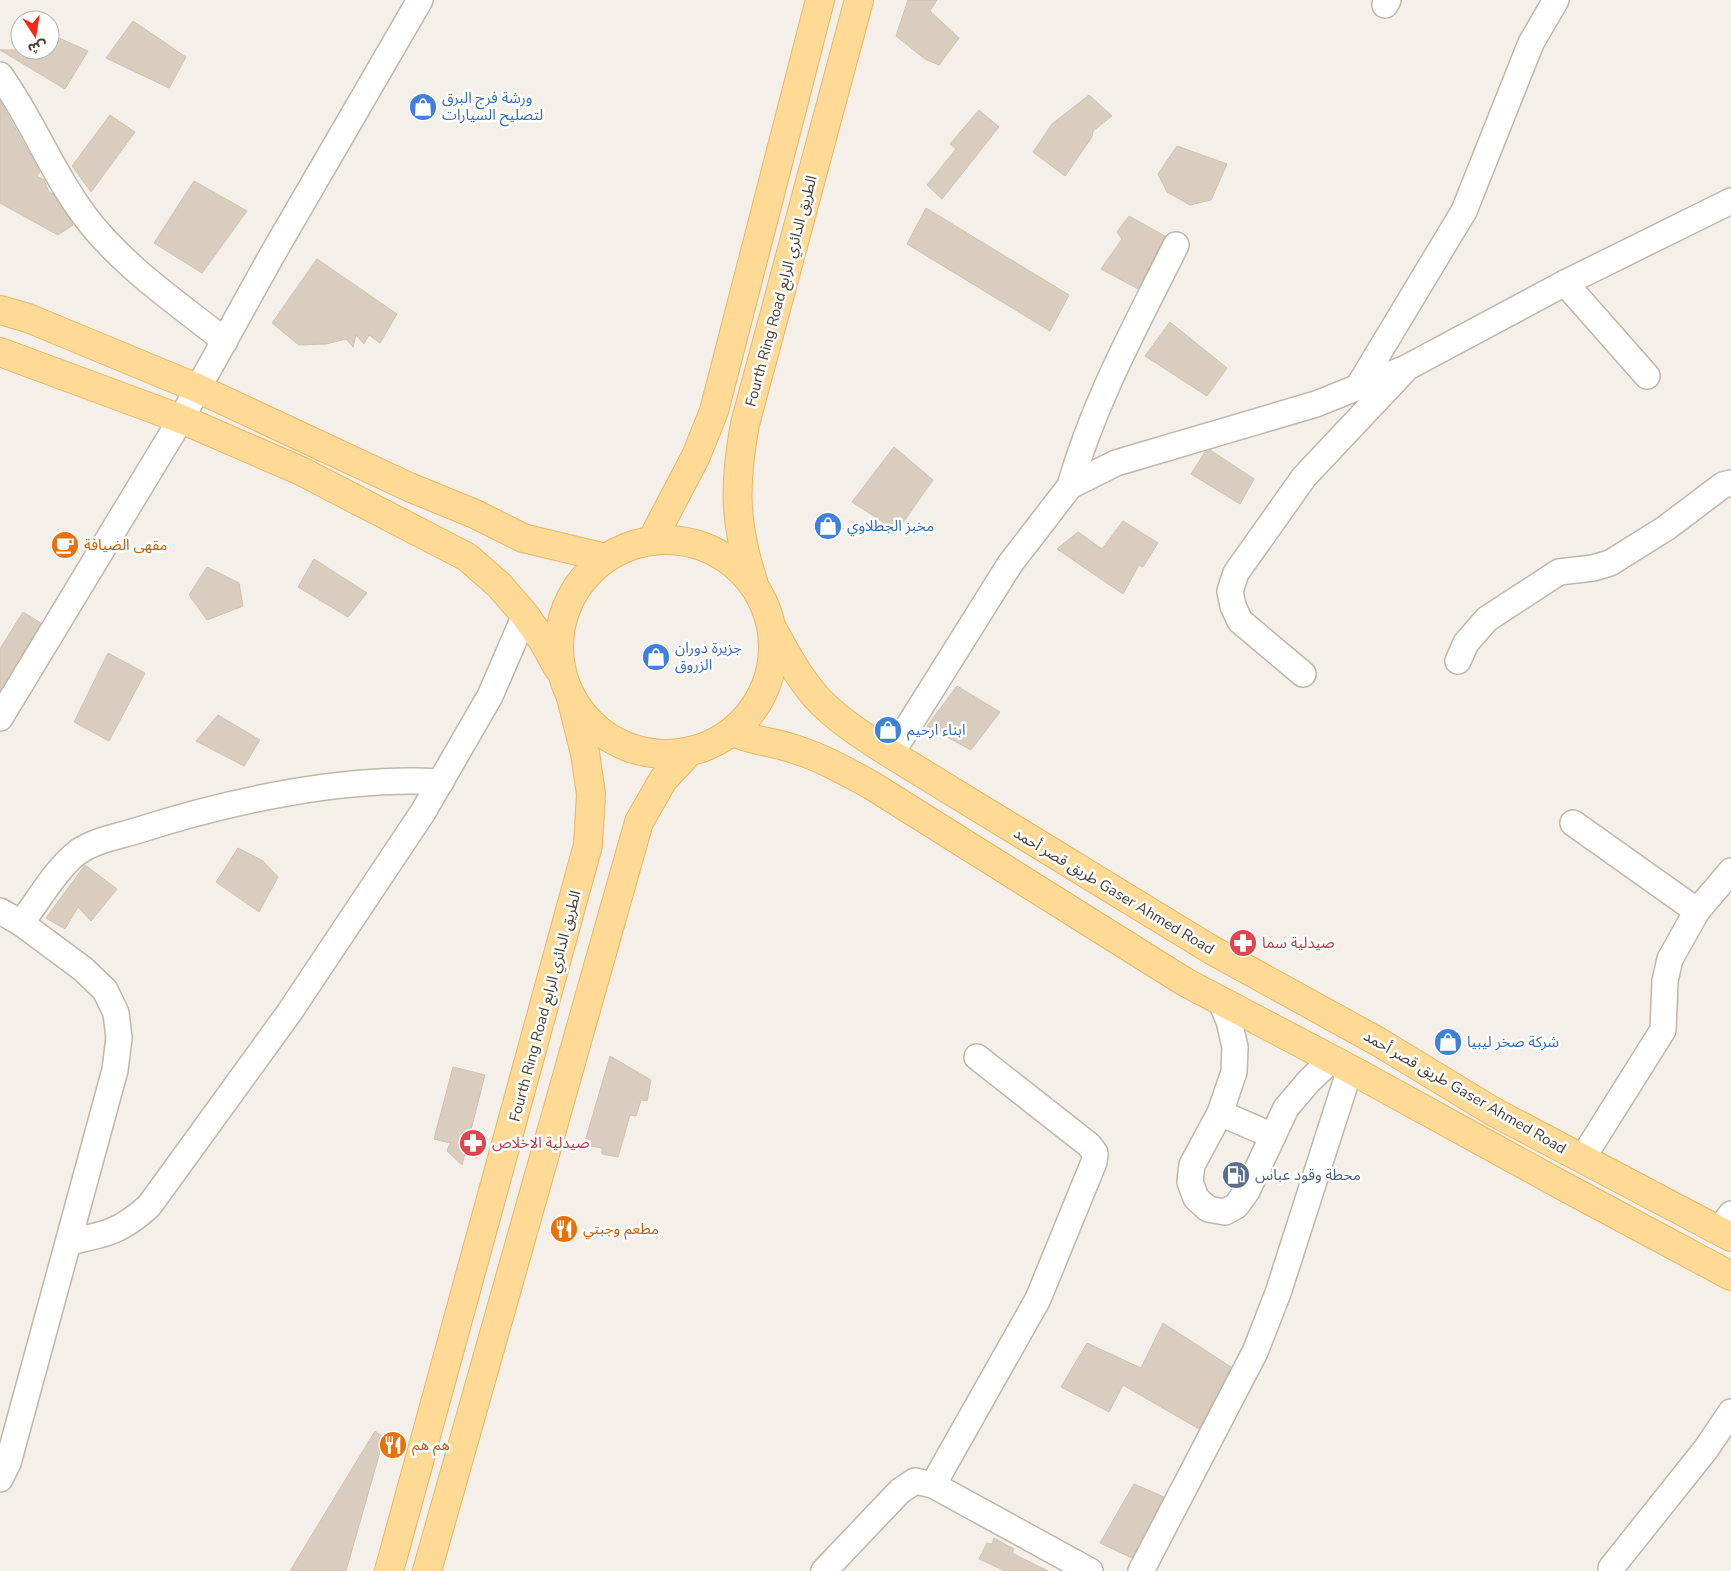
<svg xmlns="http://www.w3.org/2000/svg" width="1731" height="1571" font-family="'Nunito Sans','Noto Sans Arabic',sans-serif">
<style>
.building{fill:#d9cdc0;stroke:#d1c2b0}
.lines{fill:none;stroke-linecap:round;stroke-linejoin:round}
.minor-casing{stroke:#c0b7aa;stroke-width:28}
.major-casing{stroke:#e6b664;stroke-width:30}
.minor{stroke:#fff;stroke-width:25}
.major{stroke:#ffda96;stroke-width:28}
.labels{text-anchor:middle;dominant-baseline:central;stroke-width:5;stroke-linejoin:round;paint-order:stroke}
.shop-label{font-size:15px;fill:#366cbe;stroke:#fff;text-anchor:start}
.street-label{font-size:15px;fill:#484036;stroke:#fff}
.food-label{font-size:15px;fill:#c56008;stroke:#fff;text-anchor:start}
.health-label{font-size:15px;fill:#be3a42;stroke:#fff;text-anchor:start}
.service-label{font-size:15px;fill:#4e5e75;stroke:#fff;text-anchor:start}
</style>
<rect width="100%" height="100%" fill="#f4efe8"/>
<g class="building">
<polygon points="908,0 937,0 930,11 959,38 939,65 925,59 896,36"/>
<polygon points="133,21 186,57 169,88 106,58"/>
<polygon points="50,34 88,51 65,89 0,50 50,50"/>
<polygon points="1089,95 1112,116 1093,131 1092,137 1065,176 1033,152 1052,124"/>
<polygon points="0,101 40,172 37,176 44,180 49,192 53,194 73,225 58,235 0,203"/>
<polygon points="979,110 999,127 942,199 927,185 956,149 950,144"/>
<polygon points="110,115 135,132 91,192 72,166"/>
<polygon points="1177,146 1227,164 1211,200 1190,205 1167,192 1158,174"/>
<polygon points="194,181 247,211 202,273 154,243"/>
<polygon points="926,208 1069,295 1050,331 907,244"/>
<polygon points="1129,216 1165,236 1138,289 1101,269 1122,239 1117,232"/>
<polygon points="317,259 397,314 380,343 369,335 364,344 356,335 353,347 346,339 326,344 299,345 272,323"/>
<polygon points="1170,322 1227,368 1207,396 1145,356"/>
<polygon points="894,447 933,480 897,531 852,502"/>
<polygon points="1210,450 1254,479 1240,504 1191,474 1205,452"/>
<polygon points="1123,521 1158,543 1143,567 1139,565 1123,594 1057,549 1078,532 1102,549"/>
<polygon points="314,559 367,593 348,617 298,587"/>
<polygon points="207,567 239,583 243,606 207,620 189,595"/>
<polygon points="23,612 41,623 0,690 0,649"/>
<polygon points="108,653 145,673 109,741 74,722"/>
<polygon points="957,686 1000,712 971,750 927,726"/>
<polygon points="218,715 260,740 244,766 196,741"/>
<polygon points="238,848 263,861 278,877 259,912 216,882"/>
<polygon points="85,865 117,889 91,921 78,907 65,929 46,918"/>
<polygon points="610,1056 651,1080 647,1101 641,1100 636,1116 630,1115 618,1157 602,1154 602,1148 584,1145"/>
<polygon points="453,1067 485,1075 462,1165 447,1151 450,1143 434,1139"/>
<polygon points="1163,1323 1231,1367 1199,1429 1123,1385 1109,1412 1061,1387 1087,1343 1141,1368"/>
<polygon points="375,1431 384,1438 346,1571 290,1571"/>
<polygon points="1134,1484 1164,1497 1132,1558 1100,1543"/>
<polygon points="994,1538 1014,1549 1012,1553 1048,1571 1005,1571 979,1559 987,1543 992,1544"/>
</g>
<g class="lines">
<defs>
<g id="minor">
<polyline points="1385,5 1388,0"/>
<path d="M0 75C32 119 51 171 84 215 122 266 176 302 225 341"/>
<polyline points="1565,283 1647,376"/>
<polyline points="1358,387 1464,211 1531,43 1556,0"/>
<path d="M1070 486C1094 401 1137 324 1176 245"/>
<polyline points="1458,661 1466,643 1487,619 1559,572 1593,568 1610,563 1666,528 1723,485 1731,483"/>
<polyline points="1303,674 1240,621 1233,606 1230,591 1236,573 1304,477 1403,372"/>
<polyline points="0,718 181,419 272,255 420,0"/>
<polyline points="891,754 1010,564 1070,486 1116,463 1316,404 1406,368 1565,283 1731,201"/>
<polyline points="1573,823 1697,911"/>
<polyline points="0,911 21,923 83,969 105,990 116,1013 119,1038 115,1070 8,1463 0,1479"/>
<path d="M21 923C39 900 55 870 78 852 95 840 120 836 139 830 229 801 345 776 441 782"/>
<polyline points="1221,1002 1229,1021 1235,1047 1234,1072 1220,1113 1192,1165 1190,1182 1196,1198 1208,1209 1225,1212 1236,1206 1247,1191 1286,1108 1309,1081 1331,1060"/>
<polyline points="1220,1113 1273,1136"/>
<polyline points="1582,1159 1663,1030 1665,981 1670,959 1697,911 1731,871"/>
<polyline points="1719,1231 1731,1214"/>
<path d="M69 1242C107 1234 120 1232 149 1206L289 1013 423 812 490 696 525 615"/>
<polyline points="933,1485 1038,1299 1094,1162 1095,1153 1089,1145 977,1057"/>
<polyline points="1611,1568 1706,1449 1731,1412"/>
<polyline points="824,1571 900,1491 915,1481 933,1485 1090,1571"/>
<polyline points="1141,1571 1255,1352 1278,1293 1350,1069"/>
</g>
<g id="major">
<polyline points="0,310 28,318 197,388 409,487 475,514 523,538 606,558"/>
<polyline points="0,352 181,419 301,471 467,557 499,585 525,615 543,641 558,668"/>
<circle cx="666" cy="647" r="107"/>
<polyline points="652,540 696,456 714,411 820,0"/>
<path d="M753 581C734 523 734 484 745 424L859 0"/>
<path d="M772 628C785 652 798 676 816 697 837 720 865 737 891 754L1210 949 1377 1041 1494 1112 1731 1237"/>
<path d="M732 732C753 741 775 742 797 750 823 758 847 772 871 785L1185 982 1350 1069 1565 1187 1731 1276"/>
<polyline points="389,1571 588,845 591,794 585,753 571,697"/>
<polyline points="427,1571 639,822 663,780 690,751"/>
</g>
</defs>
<use href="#minor" class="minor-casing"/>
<use href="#major" class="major-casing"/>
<use href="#minor" class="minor"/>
<use href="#major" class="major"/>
</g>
<defs>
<symbol id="shop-disc" viewBox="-11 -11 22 22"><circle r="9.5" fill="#3f7fe0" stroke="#fff"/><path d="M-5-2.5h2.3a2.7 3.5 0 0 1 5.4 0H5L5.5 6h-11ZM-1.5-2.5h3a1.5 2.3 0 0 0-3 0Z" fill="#fff"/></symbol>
<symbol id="cafe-disc" viewBox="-11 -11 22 22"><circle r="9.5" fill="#e8710a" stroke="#fff"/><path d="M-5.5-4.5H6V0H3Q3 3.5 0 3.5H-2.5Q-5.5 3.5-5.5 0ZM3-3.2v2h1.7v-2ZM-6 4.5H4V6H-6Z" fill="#fff"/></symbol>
<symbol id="pharmacy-disc" viewBox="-11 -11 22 22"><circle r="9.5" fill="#e0444e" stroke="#fff"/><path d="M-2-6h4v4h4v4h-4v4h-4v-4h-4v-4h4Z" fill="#fff"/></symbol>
<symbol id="fuel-disc" viewBox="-11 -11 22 22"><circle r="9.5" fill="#5c6f8a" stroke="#fff"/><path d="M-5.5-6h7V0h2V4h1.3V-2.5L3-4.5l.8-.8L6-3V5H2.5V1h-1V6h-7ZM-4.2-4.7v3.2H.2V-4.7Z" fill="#fff"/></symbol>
<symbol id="restaurant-disc" viewBox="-11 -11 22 22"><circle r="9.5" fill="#e8710a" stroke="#fff"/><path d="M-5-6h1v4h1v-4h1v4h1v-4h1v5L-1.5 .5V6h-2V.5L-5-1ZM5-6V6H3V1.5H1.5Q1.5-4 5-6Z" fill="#fff"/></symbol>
</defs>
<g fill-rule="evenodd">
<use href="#shop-disc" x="407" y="91" width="32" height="32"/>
<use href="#shop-disc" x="812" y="510" width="32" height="32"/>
<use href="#cafe-disc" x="49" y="529" width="32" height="32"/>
<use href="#shop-disc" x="640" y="641" width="32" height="32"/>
<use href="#shop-disc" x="872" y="714" width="32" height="32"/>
<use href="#pharmacy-disc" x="1227" y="927" width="32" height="32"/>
<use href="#shop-disc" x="1432" y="1026" width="32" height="32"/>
<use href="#pharmacy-disc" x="457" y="1127" width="32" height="32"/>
<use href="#fuel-disc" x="1220" y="1159" width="32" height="32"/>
<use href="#restaurant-disc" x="548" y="1213" width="32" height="32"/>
<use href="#restaurant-disc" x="377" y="1429" width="32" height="32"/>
</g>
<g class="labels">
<g class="shop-label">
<text x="442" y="98">ورشة فرج البرق<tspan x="442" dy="17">لتصليح السيارات</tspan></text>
<text x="847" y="526">مخبز الجطلاوي</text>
<text x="675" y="648">جزيرة دوران<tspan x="675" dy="17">الزروق</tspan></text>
<text x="907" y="730">ابناء ارحيم</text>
<text x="1467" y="1042">شركة صخر ليبيا</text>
</g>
<g class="street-label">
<text transform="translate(781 291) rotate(-75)">Fourth Ring Road الطريق الدائري الرابع</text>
<text transform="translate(1114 891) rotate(31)">طريق قصر أحمد Gaser Ahmed Road</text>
<text transform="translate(545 1006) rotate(-75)">Fourth Ring Road الطريق الدائري الرابع</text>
<text transform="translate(1465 1092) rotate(30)">طريق قصر أحمد Gaser Ahmed Road</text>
</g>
<g class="food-label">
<text x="84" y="545">مقهى الضيافة</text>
<text x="583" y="1229">مطعم وجبتي</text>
<text x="412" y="1445">هم هم</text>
</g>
<g class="health-label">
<text x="1262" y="943">صيدلية سما</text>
<text x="492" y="1143">صيدلية الاخلاص</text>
</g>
<g class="service-label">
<text x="1255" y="1175">محطة وقود عباس</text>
</g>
</g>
<g transform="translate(35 35) rotate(168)"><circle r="24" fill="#ffffff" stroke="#b6b3af"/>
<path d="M0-4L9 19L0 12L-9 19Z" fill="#fe2715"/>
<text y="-8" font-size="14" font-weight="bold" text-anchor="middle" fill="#484036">ش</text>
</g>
</svg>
